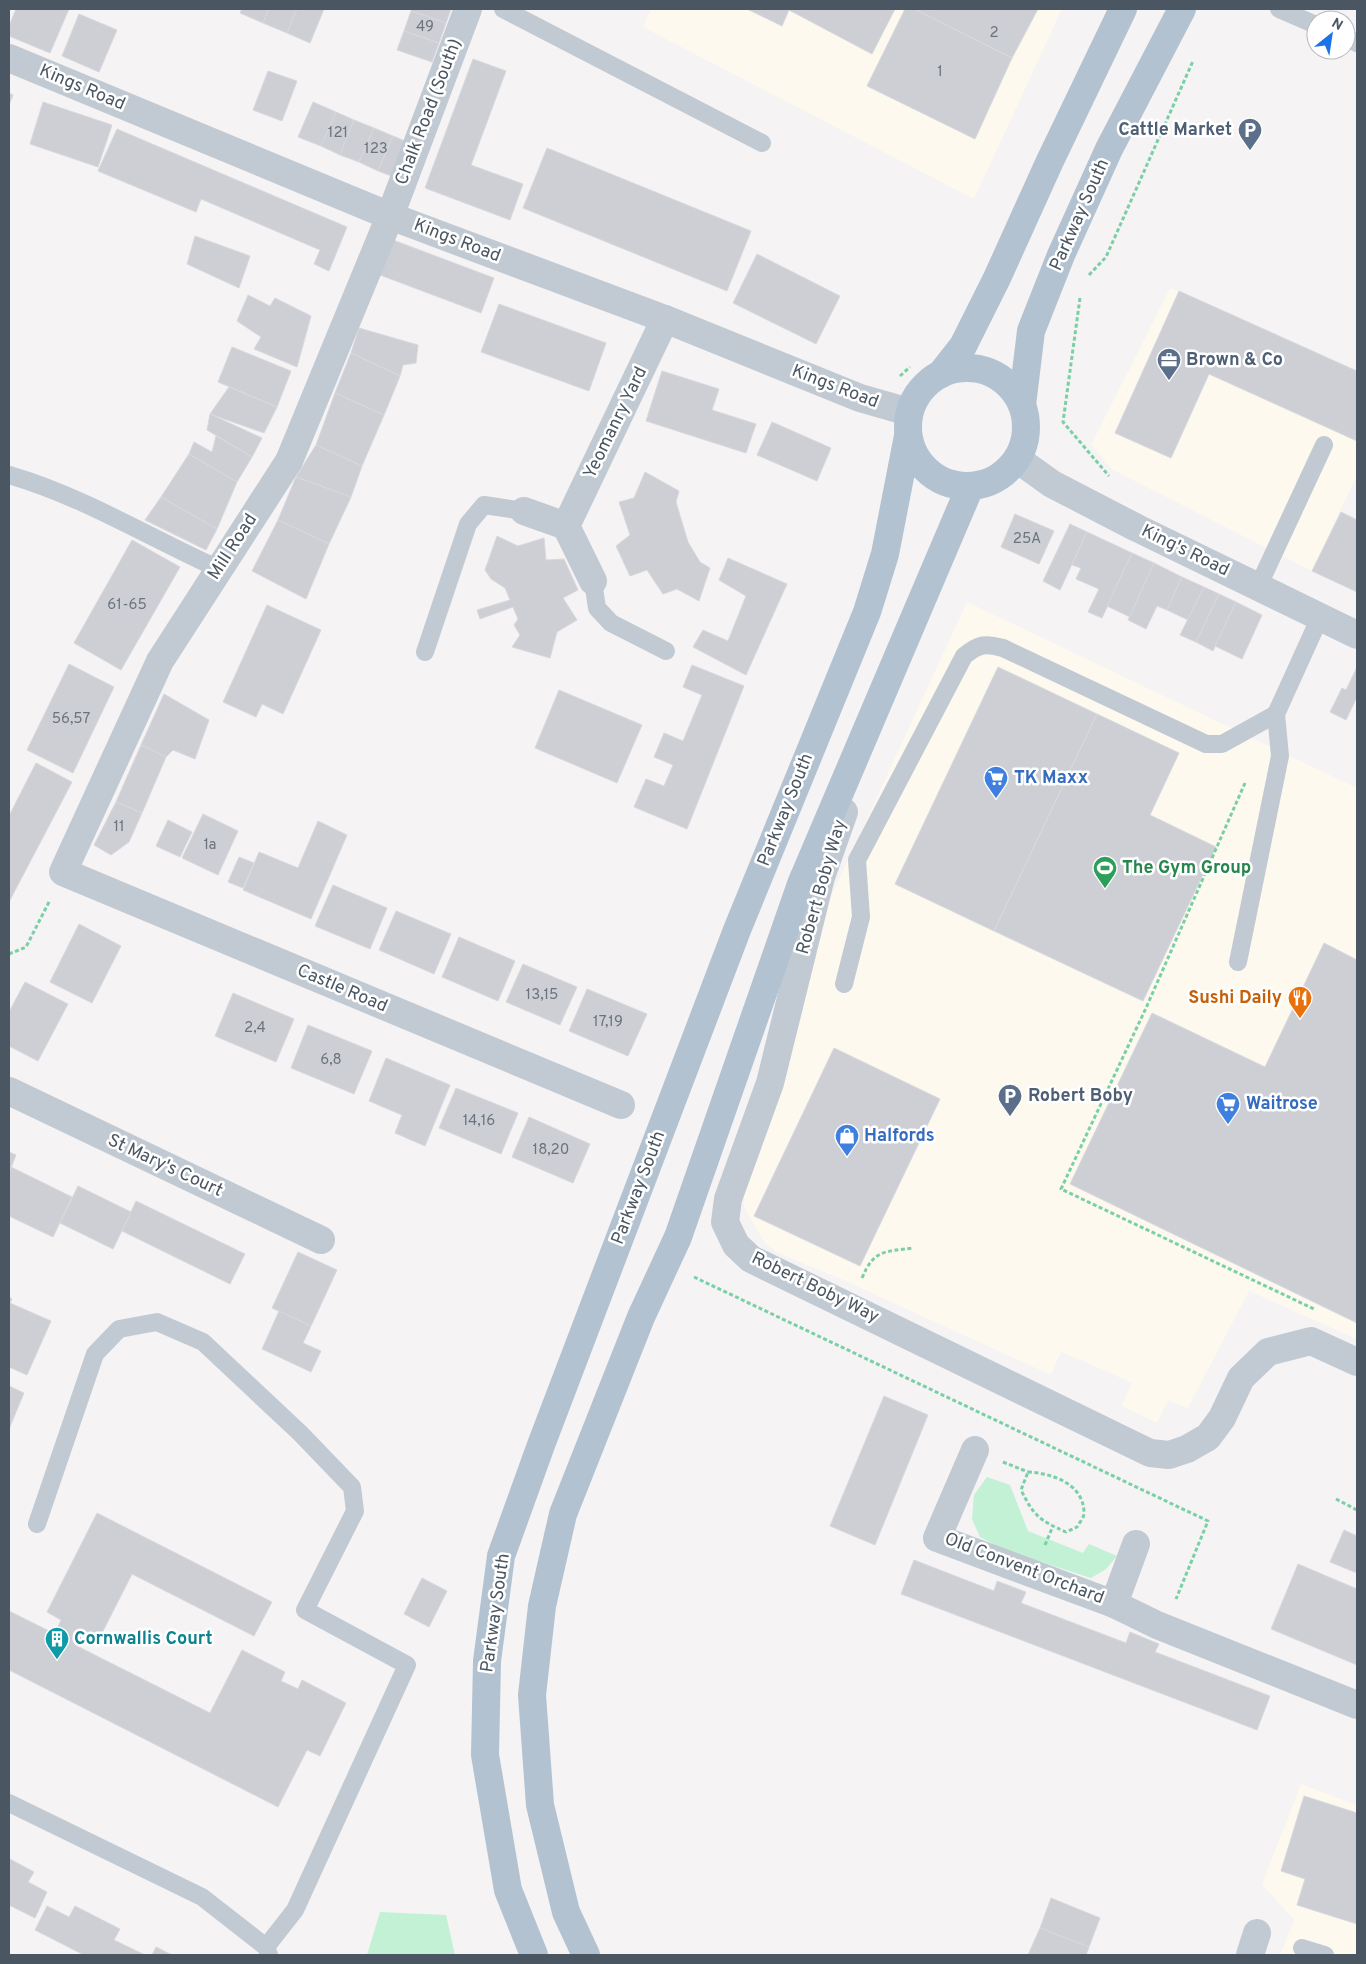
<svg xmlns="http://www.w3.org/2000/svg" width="1366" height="1964" font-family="Overpass,sans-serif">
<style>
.commercial{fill:#fdf9ef}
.green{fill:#c3f1d5}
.building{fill:#cdcfd5;stroke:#d7d9de}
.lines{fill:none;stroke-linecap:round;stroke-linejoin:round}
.path{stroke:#7ad0a6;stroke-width:3;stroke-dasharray:4 2.5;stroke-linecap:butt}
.service{stroke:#c1cad2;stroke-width:18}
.minor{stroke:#c1cad2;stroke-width:28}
.primary{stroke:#b3c2d1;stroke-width:28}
.labels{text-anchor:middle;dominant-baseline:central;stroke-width:5;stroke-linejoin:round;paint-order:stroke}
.number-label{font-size:15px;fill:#6b747e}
.street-label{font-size:18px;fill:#4a5661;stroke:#fff}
.service-label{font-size:18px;font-weight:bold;fill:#4e5e75;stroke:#fff;text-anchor:start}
.shop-label{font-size:18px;font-weight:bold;fill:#366cbe;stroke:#fff;text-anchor:start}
.leisure-label{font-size:18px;font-weight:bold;fill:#27864d;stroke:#fff;text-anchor:start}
.food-label{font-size:18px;font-weight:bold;fill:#c56008;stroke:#fff;text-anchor:end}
.culture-label{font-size:18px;font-weight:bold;fill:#0d838f;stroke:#fff;text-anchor:start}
</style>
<rect width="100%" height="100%" fill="#f5f3f3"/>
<g class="commercial">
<polygon points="651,9 1062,9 974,199 643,27"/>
<polygon points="1170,288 1357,370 1357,475 1312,571 1113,470 1091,445"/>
<polygon points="967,602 1357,788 1357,1339 1249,1291 1188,1408 1168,1400 1157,1423 1122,1406 1132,1383 1081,1360 1061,1352 1051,1375 839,1278 778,1253 765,1243 744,1207 743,1191 829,901"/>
<polygon points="1301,1784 1357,1805 1357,1955 1280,1955 1294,1920 1262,1884"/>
</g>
<g class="green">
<polygon points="987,1477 1010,1485 1028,1531 1083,1553 1089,1544 1117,1556 1106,1569 1091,1578 1007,1551 980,1537 972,1519 974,1495"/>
<polygon points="380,1912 446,1915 455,1955 367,1955"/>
</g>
<g class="building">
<polygon points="16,9 69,9 50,53 9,36 9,26"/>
<polygon points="242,9 269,9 263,23 240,13"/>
<polygon points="269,9 297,9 287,33 263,23"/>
<polygon points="297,9 324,9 310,43 287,33"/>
<polygon points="411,9 451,9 446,23 411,11"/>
<polygon points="747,9 895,9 872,54 789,10 782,26"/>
<polygon points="905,9 915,9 1012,58 975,139 867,86"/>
<polygon points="915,9 1038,9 1012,58"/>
<polygon points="411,11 446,23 439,43 404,31"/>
<polygon points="79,14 117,30 99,72 62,56"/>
<polygon points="404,31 439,43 432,62 397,50"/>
<polygon points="473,59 506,71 471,165 523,184 510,220 425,188"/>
<polygon points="268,71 297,81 282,121 253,110"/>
<polygon points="9,93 13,95 9,105"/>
<polygon points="43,102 112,125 98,167 30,144"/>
<polygon points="313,102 336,112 321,146 298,137"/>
<polygon points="336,112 354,120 340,155 321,146"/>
<polygon points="354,120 374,128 359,162 340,155"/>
<polygon points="374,128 393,136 378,171 359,162"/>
<polygon points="117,129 347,227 329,271 314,264 320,250 201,199 196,212 98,171"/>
<polygon points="393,136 412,144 397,178 378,171"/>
<polygon points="547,148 751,231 727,291 523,208"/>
<polygon points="195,236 250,256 239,288 187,264"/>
<polygon points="393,240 494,278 481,313 380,275"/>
<polygon points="757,254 840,296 816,344 733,303"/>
<polygon points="1179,291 1357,371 1357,441 1209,374 1171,458 1115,433"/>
<polygon points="248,295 270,306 275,298 311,316 297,367 254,349 261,337 237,321"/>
<polygon points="499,304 606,343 589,391 481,352"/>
<polygon points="359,328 418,345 416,363 403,365 400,376 351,353"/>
<polygon points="232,347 291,371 277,407 218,382"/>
<polygon points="351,353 400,376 384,415 335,393"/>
<polygon points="662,371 719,389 712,410 756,424 746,453 646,421"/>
<polygon points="229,387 277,407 264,433 210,414"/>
<polygon points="335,393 384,415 362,466 316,445"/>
<polygon points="210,414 262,438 252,457 207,430"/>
<polygon points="772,422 831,448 817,481 757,455"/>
<polygon points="216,436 252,457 237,482 189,454 194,442 212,452"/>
<polygon points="316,445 362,466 351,497 296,477"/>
<polygon points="189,454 237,482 217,529 161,497"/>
<polygon points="645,472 679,491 676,502 688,542 700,562 710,568 699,601 677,589 663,594 647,570 630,576 616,546 630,535 619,502 634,498"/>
<polygon points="296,477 351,497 329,544 278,520"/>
<polygon points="161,497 217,529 206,550 145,520"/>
<polygon points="1341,512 1357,520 1357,592 1312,571"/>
<polygon points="1015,514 1054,531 1039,564 1001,547"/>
<polygon points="278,520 329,544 306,599 252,571"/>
<polygon points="1070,524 1087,532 1060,590 1043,581"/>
<polygon points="1087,532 1132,553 1102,618 1088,612 1099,589 1076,579 1081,568 1072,565"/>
<polygon points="497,536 518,546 544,538 546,560 564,559 578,590 563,598 577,620 557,632 550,658 512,647 520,635 514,625 518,619 513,607 480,619 477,610 510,600 505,588 491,579 485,570"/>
<polygon points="132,540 180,567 121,670 74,643"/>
<polygon points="1132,553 1154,563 1130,617 1107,606"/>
<polygon points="728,558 787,584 746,675 693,647 703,630 728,641 746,596 719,580"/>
<polygon points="1154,563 1182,577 1167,610 1157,606 1146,629 1128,620"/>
<polygon points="1182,577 1204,587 1188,620 1167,610"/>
<polygon points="1204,587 1219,594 1196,642 1180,635"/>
<polygon points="1219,594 1236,602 1213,651 1196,642"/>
<polygon points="1236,602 1262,615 1242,659 1215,646"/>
<polygon points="267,605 321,630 283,714 262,704 256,717 223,702"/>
<polygon points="69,664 114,687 73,773 27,750"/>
<polygon points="692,665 744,686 687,829 634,807 646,779 664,786 673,765 654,757 664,733 683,741 702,695 683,687"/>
<polygon points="998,667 1097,714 994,931 895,884"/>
<polygon points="1357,667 1357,697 1346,720 1330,712 1342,688 1346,690"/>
<polygon points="559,690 642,725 617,783 535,748"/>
<polygon points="164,694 209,720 195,759 173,750 166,757 141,745"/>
<polygon points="1097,714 1179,753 1150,815 1216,847 1143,1001 994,931"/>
<polygon points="141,745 166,757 142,813 116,802"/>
<polygon points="36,763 72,782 9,902 9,816"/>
<polygon points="116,802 142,813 129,842 111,855 94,845"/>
<polygon points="203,814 238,831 218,875 182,858"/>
<polygon points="168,820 192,832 180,857 156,846"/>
<polygon points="318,821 347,835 311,919 243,890 259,852 298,868"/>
<polygon points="239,857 254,863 243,888 228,882"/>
<polygon points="333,885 387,908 370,949 315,926"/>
<polygon points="396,911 451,934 434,974 379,950"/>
<polygon points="79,924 121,946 92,1003 50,982"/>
<polygon points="459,937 515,961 498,1001 442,977"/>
<polygon points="1324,943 1357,960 1357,1323 1070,1184 1152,1013 1265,1067"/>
<polygon points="523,964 577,987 560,1025 506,1002"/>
<polygon points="25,982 68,1004 38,1061 9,1046 9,1012"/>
<polygon points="587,989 647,1014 628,1056 569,1031"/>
<polygon points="233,993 294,1019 276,1062 215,1036"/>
<polygon points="308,1025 372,1051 354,1094 291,1068"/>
<polygon points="834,1048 940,1099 860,1266 754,1216"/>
<polygon points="386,1058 450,1085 425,1146 395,1133 402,1115 369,1101"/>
<polygon points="456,1088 518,1113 501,1154 439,1128"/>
<polygon points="529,1117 590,1144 573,1183 512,1157"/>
<polygon points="9,1152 16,1155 9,1173"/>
<polygon points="11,1167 72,1197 53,1237 9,1216 9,1173"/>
<polygon points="78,1186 131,1212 113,1249 60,1223"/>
<polygon points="136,1201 245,1254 230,1284 122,1231"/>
<polygon points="298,1252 337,1270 311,1326 272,1308"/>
<polygon points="9,1297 12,1299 10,1303 51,1321 27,1375 9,1367"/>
<polygon points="279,1311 311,1326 303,1343 321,1351 311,1372 262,1349"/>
<polygon points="9,1386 24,1393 9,1429"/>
<polygon points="884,1396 928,1415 875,1545 830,1526"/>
<polygon points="97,1513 272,1602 254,1636 132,1574 99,1639 84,1632 77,1646 210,1713 242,1650 285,1672 281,1681 298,1689 302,1680 346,1703 320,1756 307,1750 278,1807 9,1670 9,1611 55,1634 61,1620 47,1612"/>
<polygon points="1344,1530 1357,1536 1357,1573 1330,1562"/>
<polygon points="914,1560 994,1591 997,1581 1026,1592 1021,1603 1126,1643 1130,1632 1159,1644 1155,1652 1270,1696 1257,1730 901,1594"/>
<polygon points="1298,1564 1357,1589 1357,1665 1271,1629"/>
<polygon points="422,1578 447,1591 429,1627 404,1614"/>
<polygon points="1304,1796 1357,1813 1357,1924 1297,1905 1305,1879 1281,1871"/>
<polygon points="10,1859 34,1872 28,1882 47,1892 35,1918 9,1905 9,1862"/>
<polygon points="1051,1898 1100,1918 1089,1947 1040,1928"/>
<polygon points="47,1906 69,1917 75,1906 120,1929 114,1940 145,1955 84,1955 35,1930"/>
<polygon points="1040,1928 1089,1947 1086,1955 1028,1955"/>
<polygon points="156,1947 172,1955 152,1955"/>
</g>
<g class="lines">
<g class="path">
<polyline points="1089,275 1106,257 1193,61"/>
<polyline points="1080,298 1063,422 1109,476"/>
<polyline points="900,376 910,367"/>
<polyline points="1245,783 1146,1008 1061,1189 1314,1309"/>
<polyline points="9,954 26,947 50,900"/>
<polyline points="694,1277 1208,1521 1176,1599"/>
<path d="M862 1278C874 1249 885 1252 913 1248"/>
<polyline points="1003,1462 1028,1472"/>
<path d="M1028 1472C1052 1473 1084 1484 1084 1513 1084 1518 1079 1523 1077 1527L1066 1532C1039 1520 1034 1516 1021 1490Z"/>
<polyline points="1336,1499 1357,1510"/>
<polyline points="1045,1545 1053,1526"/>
</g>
<g class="service">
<polyline points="503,9 762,143"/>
<polyline points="1279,9 1316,25"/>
<polyline points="1346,38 1357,43"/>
<path d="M9 475C82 496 150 538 219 569"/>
<polyline points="593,581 597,608 611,623 666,651"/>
<polyline points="1258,587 1324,445"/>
<polyline points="425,652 468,524 484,505 524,511"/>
<polyline points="1238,962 1280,756 1276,714 1320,617"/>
<path d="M844 984 861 917 857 860 964 656C979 644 984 643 1003 648L1206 744H1222L1276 714"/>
<polyline points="37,1524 95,1354 119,1329 157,1322 203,1342 300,1433 352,1487 355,1511 305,1610 407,1665 295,1910 266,1947"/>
<polyline points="9,1803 202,1897 266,1947 269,1955"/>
<polyline points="1302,1948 1325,1955"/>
</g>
<g class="minor">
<polyline points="468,9 390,216 289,461 160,661 63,872 621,1105"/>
<polyline points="9,58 390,216 665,319 860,398 909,412"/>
<polyline points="1017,459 1052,484 1137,528 1357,635"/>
<polyline points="524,511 566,526"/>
<polyline points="593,581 566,526 665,319"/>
<polyline points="844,812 821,877 770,1083 728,1199 725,1222 736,1245 751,1259 1150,1453 1169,1455 1187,1449 1208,1437 1222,1418 1241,1378 1268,1352 1311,1341 1357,1362"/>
<polyline points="9,1091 321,1240"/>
<polyline points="975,1450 937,1538 1114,1604 1157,1625 1357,1705"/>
<polyline points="1114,1604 1136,1544"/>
<polyline points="1250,1955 1257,1933"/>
</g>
<g class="primary">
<circle cx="967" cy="427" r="59"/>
<polyline points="941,374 963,346 997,278 1049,163 1123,9"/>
<polyline points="1022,405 1031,331 1061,255 1109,149 1182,9"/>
<polyline points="534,1955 508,1890 485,1755 487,1661 501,1556 541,1445 737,930 867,612 885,554 908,436"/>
<polyline points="586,1955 566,1912 540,1805 532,1695 542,1606 563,1514 641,1317 678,1237 801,884 970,487"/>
</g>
</g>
<defs>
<symbol id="parking-pin" viewBox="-11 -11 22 30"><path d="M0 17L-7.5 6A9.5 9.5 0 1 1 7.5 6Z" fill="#5c6f8a" stroke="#fff"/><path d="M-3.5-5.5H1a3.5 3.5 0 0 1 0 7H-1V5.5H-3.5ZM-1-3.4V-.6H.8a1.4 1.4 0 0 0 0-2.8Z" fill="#fff"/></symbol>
<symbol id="office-pin" viewBox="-11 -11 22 30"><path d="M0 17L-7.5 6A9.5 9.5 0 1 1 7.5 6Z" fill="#5c6f8a" stroke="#fff"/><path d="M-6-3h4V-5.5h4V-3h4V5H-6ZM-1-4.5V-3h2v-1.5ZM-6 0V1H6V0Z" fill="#fff"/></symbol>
<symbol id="supermarket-pin" viewBox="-11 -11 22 30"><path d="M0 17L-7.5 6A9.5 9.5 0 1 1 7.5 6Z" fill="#3f7fe0" stroke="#fff"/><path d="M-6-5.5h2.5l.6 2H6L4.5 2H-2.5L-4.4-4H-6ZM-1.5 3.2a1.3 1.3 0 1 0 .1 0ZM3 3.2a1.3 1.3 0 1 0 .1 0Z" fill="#fff"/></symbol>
<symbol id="stadium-pin" viewBox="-11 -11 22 30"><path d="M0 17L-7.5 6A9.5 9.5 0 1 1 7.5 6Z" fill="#2e9e5b" stroke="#fff"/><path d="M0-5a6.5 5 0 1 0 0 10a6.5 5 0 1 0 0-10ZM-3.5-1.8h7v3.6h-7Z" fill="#fff"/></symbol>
<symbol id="restaurant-pin" viewBox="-11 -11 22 30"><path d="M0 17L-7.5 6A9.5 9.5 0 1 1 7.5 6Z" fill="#e8710a" stroke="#fff"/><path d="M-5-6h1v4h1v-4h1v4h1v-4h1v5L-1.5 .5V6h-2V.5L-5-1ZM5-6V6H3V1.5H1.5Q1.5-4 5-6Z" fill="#fff"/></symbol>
<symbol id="shop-pin" viewBox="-11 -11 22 30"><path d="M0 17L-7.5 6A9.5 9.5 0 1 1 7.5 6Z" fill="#3f7fe0" stroke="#fff"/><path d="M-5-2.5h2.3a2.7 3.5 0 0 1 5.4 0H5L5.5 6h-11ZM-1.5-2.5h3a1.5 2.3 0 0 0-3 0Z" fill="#fff"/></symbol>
<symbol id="building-pin" viewBox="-11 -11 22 30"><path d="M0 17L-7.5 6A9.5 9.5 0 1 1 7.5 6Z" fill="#0f9aa8" stroke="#fff"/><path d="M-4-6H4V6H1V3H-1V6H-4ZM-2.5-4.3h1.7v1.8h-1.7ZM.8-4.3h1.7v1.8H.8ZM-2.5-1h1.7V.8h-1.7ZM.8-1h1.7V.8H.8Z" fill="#fff"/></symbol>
</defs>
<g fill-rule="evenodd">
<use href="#parking-pin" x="1236" y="116" width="28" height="38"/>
<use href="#office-pin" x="1155" y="346" width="28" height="38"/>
<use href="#supermarket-pin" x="982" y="764" width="28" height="38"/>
<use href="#stadium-pin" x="1091" y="854" width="28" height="38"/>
<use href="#restaurant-pin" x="1286" y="984" width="28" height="38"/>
<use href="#parking-pin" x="996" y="1082" width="28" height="38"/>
<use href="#supermarket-pin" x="1214" y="1090" width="28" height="38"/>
<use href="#shop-pin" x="833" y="1122" width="28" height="38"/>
<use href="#building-pin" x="43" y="1625" width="28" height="38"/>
</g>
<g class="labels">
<g class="number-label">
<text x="425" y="27">49</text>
<text x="994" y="33">2</text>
<text x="940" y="72">1</text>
<text x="338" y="133">121</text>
<text x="376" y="149">123</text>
<text x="1027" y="539">25A</text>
<text x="127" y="605">61-65</text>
<text x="71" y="719">56,57</text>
<text x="119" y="827">11</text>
<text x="210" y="845">1a</text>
<text x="542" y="995">13,15</text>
<text x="608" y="1022">17,19</text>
<text x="255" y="1028">2,4</text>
<text x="331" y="1060">6,8</text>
<text x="479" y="1121">14,16</text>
<text x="551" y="1150">18,20</text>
</g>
<g class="street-label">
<text transform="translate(82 88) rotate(23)">Kings Road</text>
<text transform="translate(429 112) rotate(-69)">Chalk Road (South)</text>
<text transform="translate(1080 215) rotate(-66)">Parkway South</text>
<text transform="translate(457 241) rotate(21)">Kings Road</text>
<text transform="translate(835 387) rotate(21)">Kings Road</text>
<text transform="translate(616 423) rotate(-64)">Yeomanry Yard</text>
<text transform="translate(233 547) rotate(-57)">Mill Road</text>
<text transform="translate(1185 551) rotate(26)">King's Road</text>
<text transform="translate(786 810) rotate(-68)">Parkway South</text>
<text transform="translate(822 887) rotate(-74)">Robert Boby Way</text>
<text transform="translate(342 989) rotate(23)">Castle Road</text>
<text transform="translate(165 1166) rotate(25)">St Mary's Court</text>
<text transform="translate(639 1188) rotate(-69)">Parkway South</text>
<text transform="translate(815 1288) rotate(26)">Robert Boby Way</text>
<text transform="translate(1024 1569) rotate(21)">Old Convent Orchard</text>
<text transform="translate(496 1613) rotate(-82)">Parkway South</text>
</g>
<g class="service-label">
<text x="1232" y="130" text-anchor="end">Cattle Market</text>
<text x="1186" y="360">Brown &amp; Co</text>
<text x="1028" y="1096">Robert Boby</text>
</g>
<g class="shop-label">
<text x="1014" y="778">TK Maxx</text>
<text x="1246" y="1104">Waitrose</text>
<text x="864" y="1136">Halfords</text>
</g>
<g class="leisure-label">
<text x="1122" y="868">The Gym Group</text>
</g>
<g class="food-label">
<text x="1282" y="998">Sushi Daily</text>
</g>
<g class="culture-label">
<text x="74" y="1639">Cornwallis Court</text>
</g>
</g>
<rect width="1366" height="1964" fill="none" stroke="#4a5661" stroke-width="20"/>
<g transform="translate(1331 35) rotate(30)"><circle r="24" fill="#ffffff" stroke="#b7bbc0"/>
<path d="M0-4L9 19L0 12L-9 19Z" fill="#1a73e8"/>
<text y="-8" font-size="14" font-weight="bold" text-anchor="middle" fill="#4a5661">N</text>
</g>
</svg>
